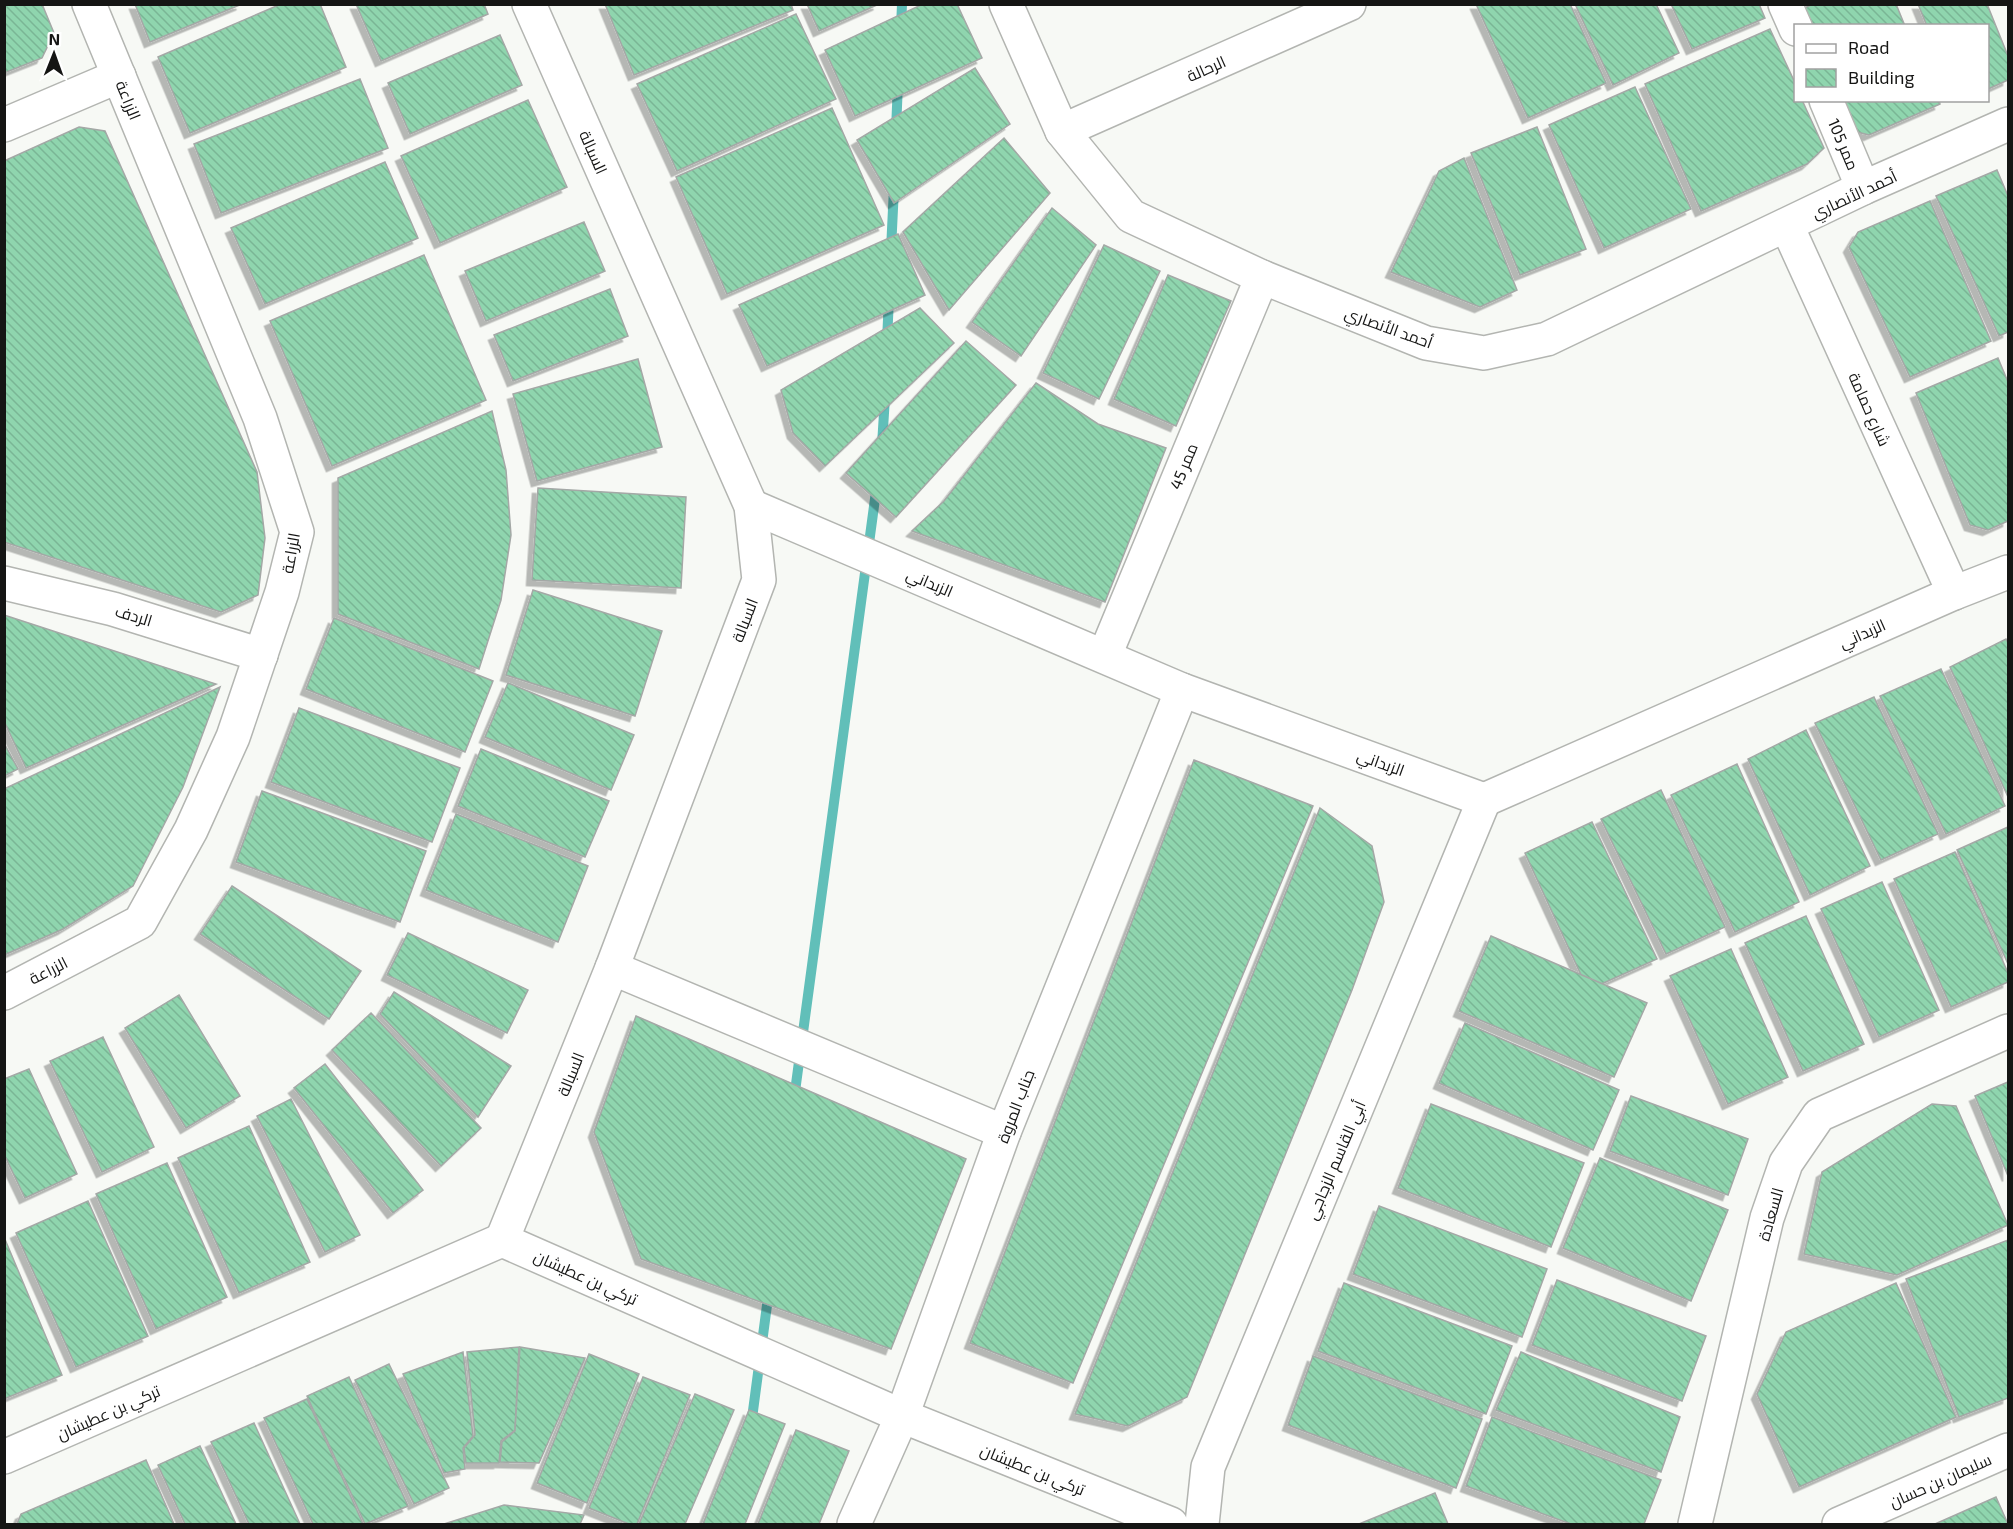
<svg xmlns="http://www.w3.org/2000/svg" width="2013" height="1529" font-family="'Exo 2',Cairo,sans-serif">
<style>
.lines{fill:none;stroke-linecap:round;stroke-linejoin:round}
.stream{stroke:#61bfb9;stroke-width:10}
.building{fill:url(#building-back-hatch);stroke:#a4a8a6;stroke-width:1.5;filter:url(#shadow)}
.minor-casing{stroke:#b3b5b1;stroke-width:36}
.minor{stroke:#fff;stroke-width:33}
.labels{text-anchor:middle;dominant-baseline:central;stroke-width:4.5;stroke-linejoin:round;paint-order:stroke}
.street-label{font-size:16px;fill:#151514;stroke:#fff}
</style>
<defs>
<pattern id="building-back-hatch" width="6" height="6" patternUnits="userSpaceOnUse" patternTransform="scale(1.5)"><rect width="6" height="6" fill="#8fd5ae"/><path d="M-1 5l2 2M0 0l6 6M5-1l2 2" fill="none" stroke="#7ab695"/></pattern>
<filter id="shadow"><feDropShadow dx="-5.5" dy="5.5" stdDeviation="0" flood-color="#0004"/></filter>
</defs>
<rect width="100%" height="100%" fill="#f7f9f5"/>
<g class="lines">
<g class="stream">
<polyline points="901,28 902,4"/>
<polyline points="896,130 898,83"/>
<polyline points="891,250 894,188"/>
<polyline points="887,340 889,299"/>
<polyline points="882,445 885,397"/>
<polyline points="794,1099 877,484"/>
<polyline points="751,1426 769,1290"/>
</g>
</g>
<g class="building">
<polygon points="4,4 42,4 54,33 42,58 4,73"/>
<polygon points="135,4 242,4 150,42"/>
<polygon points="281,4 320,4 346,67 190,133 158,57"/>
<polygon points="356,4 484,4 488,14 381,61"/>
<polygon points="605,4 791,4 793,10 634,75"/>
<polygon points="807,4 879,4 819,31"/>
<polygon points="923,4 957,4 982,58 855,116 825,50"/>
<polygon points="1476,4 1570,4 1606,83 1528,118"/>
<polygon points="1575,4 1656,4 1679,53 1613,85"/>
<polygon points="1671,4 1759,4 1765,18 1692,49"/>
<polygon points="1813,4 1896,4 1905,26 1810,26 1802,9"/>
<polygon points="1918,4 1987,4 2008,56 2008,80 1988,89 1988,26 1927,26"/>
<polygon points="796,14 836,99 677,171 637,84"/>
<polygon points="1770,29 1796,85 1796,100 1802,100 1824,148 1807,164 1701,211 1645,84"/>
<polygon points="500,35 522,85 410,134 388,83"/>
<polygon points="975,68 1010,124 894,203 857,140"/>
<polygon points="360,79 388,148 221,213 194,144"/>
<polygon points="1635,87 1691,209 1604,248 1549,125"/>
<polygon points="528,100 567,187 440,243 401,156"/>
<polygon points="1843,100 1939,100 1940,104 1869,135 1857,132"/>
<polygon points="832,108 884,225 727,294 676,177"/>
<polygon points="79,127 105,131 257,472 265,538 258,595 221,612 4,542 4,161"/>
<polygon points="1537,127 1586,249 1520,275 1471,153"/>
<polygon points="1004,138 1050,193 949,310 903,232"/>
<polygon points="1464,158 1517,290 1480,307 1391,272 1439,171"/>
<polygon points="385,162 418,238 265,304 231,228"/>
<polygon points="1997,170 2008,196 2008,332 1999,336 1936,196"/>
<polygon points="1930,201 1991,341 1910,377 1849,247 1858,232"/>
<polygon points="1052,208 1096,245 1021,356 972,322"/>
<polygon points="584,222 605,271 486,321 465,271"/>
<polygon points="898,234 925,295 767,366 739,305"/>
<polygon points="1104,245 1160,271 1099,399 1043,373"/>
<polygon points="424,255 486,400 332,466 270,321"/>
<polygon points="1168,275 1231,301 1176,426 1114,399"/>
<polygon points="610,289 628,336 513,381 494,335"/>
<polygon points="920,308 954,343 825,466 793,433 781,390"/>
<polygon points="966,341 1016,385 896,517 846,473"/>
<polygon points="1998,358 2008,382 2008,521 1988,530 1970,525 1916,393"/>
<polygon points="638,359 662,447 537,481 513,394"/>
<polygon points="1036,383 1098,424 1166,448 1105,602 912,531 944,501"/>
<polygon points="492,411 506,470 511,535 501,600 479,669 338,614 338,478"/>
<polygon points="538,488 686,497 681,588 532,580"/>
<polygon points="533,590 662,631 635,716 506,675"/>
<polygon points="4,615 216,684 26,768 4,721"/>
<polygon points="334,618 493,681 465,752 306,689"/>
<polygon points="2006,639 2008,643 2008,797 1950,667"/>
<polygon points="1941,669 2005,806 1946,834 1880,696"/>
<polygon points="508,683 634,735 611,790 485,737"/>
<polygon points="220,687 183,787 133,886 63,929 4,955 4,789"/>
<polygon points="1874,697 1938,834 1881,860 1815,723"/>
<polygon points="299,708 460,768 432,842 271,782"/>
<polygon points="1806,730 1870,866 1810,895 1748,759"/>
<polygon points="4,743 18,769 4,776"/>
<polygon points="481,749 609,801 585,857 458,806"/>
<polygon points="1194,760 1313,806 1073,1383 970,1343"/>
<polygon points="1737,764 1799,902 1735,932 1671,795"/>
<polygon points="1661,790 1725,927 1666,954 1601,819"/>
<polygon points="262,791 426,851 400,922 236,862"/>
<polygon points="1320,808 1372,846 1384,902 1352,990 1187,1397 1128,1426 1075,1414"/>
<polygon points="456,814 588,866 558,942 426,890"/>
<polygon points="1592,822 1657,959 1588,990 1525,853"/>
<polygon points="2008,827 2008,964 1957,850"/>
<polygon points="1955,852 2008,973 2008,982 1951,1007 1894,879"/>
<polygon points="1882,882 1939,1010 1879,1037 1821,909"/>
<polygon points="232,886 361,971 329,1019 200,934"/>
<polygon points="1806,916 1864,1044 1803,1071 1745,943"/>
<polygon points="408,933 528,990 507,1033 387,975"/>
<polygon points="1491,936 1647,1003 1614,1077 1459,1011"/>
<polygon points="1731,949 1788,1077 1728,1104 1670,976"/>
<polygon points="394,992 511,1066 478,1117 380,1014"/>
<polygon points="179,995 240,1096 186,1128 125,1028"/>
<polygon points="371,1013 481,1128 441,1166 332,1050"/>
<polygon points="636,1016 966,1159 891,1349 641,1259 594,1132"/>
<polygon points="1465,1023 1619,1090 1593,1150 1439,1083"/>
<polygon points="103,1037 154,1147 102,1172 50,1061"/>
<polygon points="325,1064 423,1190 393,1213 294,1088"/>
<polygon points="29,1069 77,1174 25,1198 4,1154 4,1079"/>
<polygon points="2008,1082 2008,1176 1975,1096"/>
<polygon points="1631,1096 1748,1139 1728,1195 1610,1151"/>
<polygon points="291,1099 360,1235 325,1252 257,1116"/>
<polygon points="1431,1104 1584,1163 1551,1247 1398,1188"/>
<polygon points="1932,1104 1956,1106 2008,1225 1897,1275 1804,1254 1822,1172"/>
<polygon points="249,1126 310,1262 239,1293 178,1158"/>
<polygon points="1600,1158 1728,1210 1691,1301 1563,1248"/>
<polygon points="167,1163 227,1297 156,1329 96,1194"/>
<polygon points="88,1201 148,1336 76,1367 16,1233"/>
<polygon points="1379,1206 1547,1269 1522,1337 1353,1274"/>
<polygon points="4,1237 62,1375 4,1399"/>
<polygon points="2008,1240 2008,1398 1959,1417 1906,1279"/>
<polygon points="1557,1280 1706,1336 1682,1401 1532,1345"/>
<polygon points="1344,1283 1512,1346 1486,1414 1318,1351"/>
<polygon points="1896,1283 1956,1417 1799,1487 1757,1394 1786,1332"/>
<polygon points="519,1347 515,1430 501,1441 499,1463 466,1463 464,1448 475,1435 467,1352"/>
<polygon points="520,1347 585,1358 539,1463 500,1462 502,1442 515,1431"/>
<polygon points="463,1352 473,1436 463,1448 465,1469 444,1473 403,1374"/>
<polygon points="1521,1352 1680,1417 1661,1472 1496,1410"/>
<polygon points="589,1354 639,1374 587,1503 537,1483"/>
<polygon points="1313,1356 1482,1419 1456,1488 1288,1425"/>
<polygon points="389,1364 449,1488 414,1504 355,1380"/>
<polygon points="349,1377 408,1506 365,1524 307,1396"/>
<polygon points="643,1377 690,1395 637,1524 629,1524 589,1508"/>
<polygon points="695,1394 734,1410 685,1524 639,1524"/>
<polygon points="307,1399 363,1524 313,1524 264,1418"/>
<polygon points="749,1410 785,1424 745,1524 703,1524"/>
<polygon points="1492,1417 1661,1480 1644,1524 1571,1524 1466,1486"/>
<polygon points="254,1423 300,1524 249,1524 211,1442"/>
<polygon points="796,1430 849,1451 819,1524 758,1524"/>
<polygon points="200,1446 236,1524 185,1524 158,1465"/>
<polygon points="146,1460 174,1524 17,1524 21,1514"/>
<polygon points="1435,1493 1448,1524 1359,1524"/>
<polygon points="1996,1497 2008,1524 1935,1524"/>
<polygon points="504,1505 584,1515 580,1524 444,1524"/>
</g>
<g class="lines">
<defs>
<g id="minor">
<polyline points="1006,4 1062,131 1131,216 1262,277 1426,343 1484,353 1547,339 1863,188 2008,124"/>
<polyline points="1785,4 1796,29"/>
<polyline points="1826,100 1863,188"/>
<polyline points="4,125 119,76"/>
<polyline points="1062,131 1349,4"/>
<polyline points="1787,226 1954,593"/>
<polyline points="751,506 1182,690 1484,800 1954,593 2008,572"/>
<polyline points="4,583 113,609 261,655"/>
<polyline points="1105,655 1262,277"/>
<polyline points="612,968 1004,1132"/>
<polyline points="4,993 140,922 191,830 233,737 282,592 297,532 260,418 89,4"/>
<polyline points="502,1240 612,968 759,580 751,506 529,4"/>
<polyline points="4,1457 502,1240 902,1416 1171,1524"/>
<polyline points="854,1524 902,1416 1004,1132 1182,690"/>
<polyline points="1202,1524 1208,1467 1484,800"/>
<polyline points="1695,1524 1767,1218 1786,1163 1819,1115 2008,1031"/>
<polyline points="1839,1524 2008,1450"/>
</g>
</defs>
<use href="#minor" class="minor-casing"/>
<use href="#minor" class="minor"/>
</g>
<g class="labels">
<g class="street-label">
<text transform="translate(1206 68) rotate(-24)">الرحالة</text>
<text transform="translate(129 100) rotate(68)">الزراعة</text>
<text transform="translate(1844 144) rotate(67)">ممر 105</text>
<text transform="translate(594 152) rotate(66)">السبالة</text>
<text transform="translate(1854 194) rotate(-25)">أحمد الأنصاري</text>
<text transform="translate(1389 327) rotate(20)">أحمد الأنصاري</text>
<text transform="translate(1870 409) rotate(66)">شارع حمامة</text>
<text transform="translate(1183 466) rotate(-68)">ممر 45</text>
<text transform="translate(290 553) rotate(-80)">الزراعة</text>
<text transform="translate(930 582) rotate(23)">الزبداني</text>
<text transform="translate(134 615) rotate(17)">الردف</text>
<text transform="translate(744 620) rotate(-69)">السبالة</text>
<text transform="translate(1862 633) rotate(-24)">الزبداني</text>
<text transform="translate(1381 762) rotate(20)">الزبداني</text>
<text transform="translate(48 970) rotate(-27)">الزراعة</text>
<text transform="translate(570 1074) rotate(-68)">السبالة</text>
<text transform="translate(1015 1106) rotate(-69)">جناب المروة</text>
<text transform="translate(1335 1160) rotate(-67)">أبي القاسم الزجاجي</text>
<text transform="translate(1770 1214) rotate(-74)">السعادة</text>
<text transform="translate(586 1277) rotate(24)">تركي بن عطيشان</text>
<text transform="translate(108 1412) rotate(-24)">تركي بن عطيشان</text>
<text transform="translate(1033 1469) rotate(22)">تركي بن عطيشان</text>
<text transform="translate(1940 1480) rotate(-24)">سليمان بن حسان</text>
</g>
</g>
<rect width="2013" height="1529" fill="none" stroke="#151514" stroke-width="12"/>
<rect x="1794" y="24" width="195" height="78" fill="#ffffff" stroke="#a1a1a1" stroke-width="1.5"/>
<rect x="1806" y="44" width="30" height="9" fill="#ffffff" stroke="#a1a1a1" stroke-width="1.5"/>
<text x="1848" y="54" font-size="18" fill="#151514">Road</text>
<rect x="1806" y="69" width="30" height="18" fill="url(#building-back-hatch)" stroke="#a1a1a1" stroke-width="1.5"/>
<text x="1848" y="84" font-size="18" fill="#151514">Building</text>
<g transform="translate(54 54) rotate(1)" stroke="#ffffff" stroke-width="4.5" paint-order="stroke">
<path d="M0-4.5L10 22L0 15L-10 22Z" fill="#151514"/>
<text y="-9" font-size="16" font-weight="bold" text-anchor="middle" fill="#151514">N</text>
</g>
</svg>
